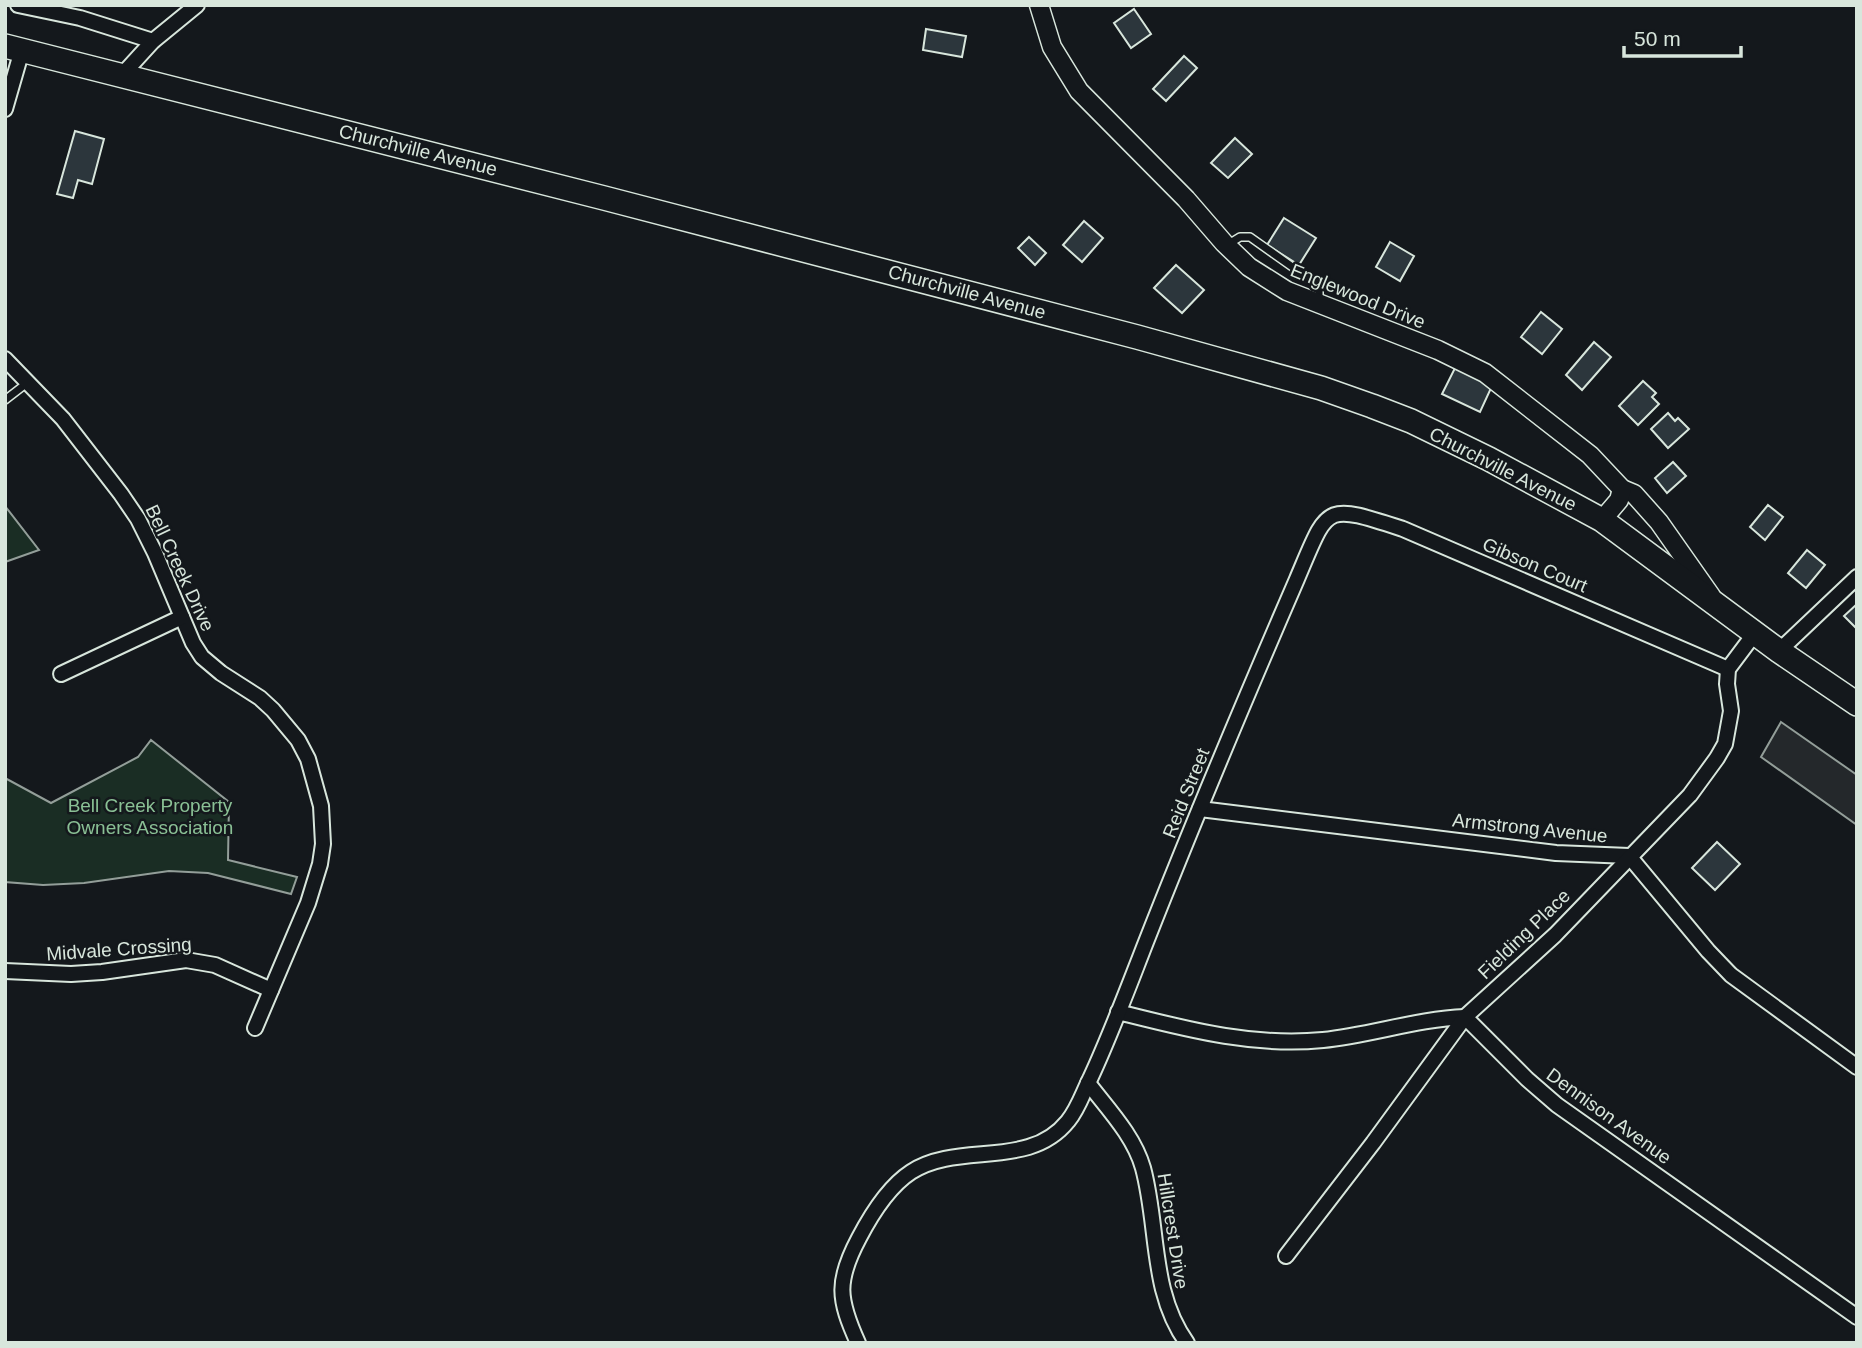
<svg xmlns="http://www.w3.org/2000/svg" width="1862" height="1348" font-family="Helvetica,sans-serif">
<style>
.green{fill:#1a2d24;stroke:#939e99;stroke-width:2}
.parking{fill:#24282b;stroke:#939e99;stroke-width:2}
.building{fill:#2c363c;stroke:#d8e6dc;stroke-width:2}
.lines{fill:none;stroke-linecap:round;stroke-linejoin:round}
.service-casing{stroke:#d8e6dc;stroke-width:10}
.minor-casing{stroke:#d8e6dc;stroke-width:18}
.tertiary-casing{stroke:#d8e6dc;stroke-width:21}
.primary-casing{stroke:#d8e6dc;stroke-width:26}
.service{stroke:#14181c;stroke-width:7}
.minor{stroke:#14181c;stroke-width:14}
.tertiary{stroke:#14181c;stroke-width:18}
.primary{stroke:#14181c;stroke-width:23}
.labels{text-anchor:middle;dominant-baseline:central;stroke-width:5;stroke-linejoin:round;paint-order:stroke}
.street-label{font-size:19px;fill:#d8e6dc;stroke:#14181c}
.park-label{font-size:19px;fill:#8ac095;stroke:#14181c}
</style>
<rect width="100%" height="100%" fill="#14181c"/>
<g class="green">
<polygon points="5,506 39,550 5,562"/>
<polygon points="151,740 229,802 228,860 297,877 291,894 208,873 169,871 84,883 43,885 5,882 5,778 51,803 138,757"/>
</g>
<polygon class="parking" points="1781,722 1857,775 1857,825 1761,757"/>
<g class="building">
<polygon points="1134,9 1151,34 1131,48 1114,23"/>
<polygon points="926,29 966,36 962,57 923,50"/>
<polygon points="1184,56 1197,68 1166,101 1153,89"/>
<polygon points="75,131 104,139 92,184 78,180 73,198 57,194"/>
<polygon points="1235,138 1252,154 1228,178 1211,163"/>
<polygon points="1284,218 1316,238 1299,265 1267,245"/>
<polygon points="1084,221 1103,238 1082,262 1063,245"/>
<polygon points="1029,237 1046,253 1035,265 1018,248"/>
<polygon points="1390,242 1414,256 1400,281 1376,267"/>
<polygon points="1176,265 1204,290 1182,313 1154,288"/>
<polygon points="1541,312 1562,329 1542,354 1521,337"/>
<polygon points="1594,342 1611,357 1582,390 1566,375"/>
<polygon points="1455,368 1492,386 1480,412 1442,394"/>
<polygon points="1643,381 1656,393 1652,397 1659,404 1638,425 1619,406"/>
<polygon points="1668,413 1675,421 1678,418 1689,429 1668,448 1651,429"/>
<polygon points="1673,462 1686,476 1667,493 1655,478"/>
<polygon points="1768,505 1783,517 1765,540 1750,527"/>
<polygon points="1807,550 1825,565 1806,588 1788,573"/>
<polygon points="1857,604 1857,629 1844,616"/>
<polygon points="1717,842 1740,864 1715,890 1692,868"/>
</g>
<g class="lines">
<defs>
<g id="service">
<polyline points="1227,245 1240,237 1250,237 1315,283 1319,292 1319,303"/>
<polyline points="5,400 27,383"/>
</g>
<g id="minor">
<polyline points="18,5 80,18 153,41"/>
<polyline points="122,75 153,41 197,5"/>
<polyline points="5,109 22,50"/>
<polyline points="5,359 63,419 121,494 138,519 155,553 193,643 202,657 221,673 260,698 273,710 298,740 308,759 321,806 323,844 320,864 308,903 255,1028"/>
<polyline points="1779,651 1857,577"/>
<polyline points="61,674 182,617"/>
<polyline points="1200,809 1556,853 1629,856 1708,951 1731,975 1857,1067"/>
<polyline points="5,971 71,974 102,972 186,960 215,965 271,990"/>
<path d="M1118 1012C1186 1029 1252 1047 1323 1040 1371 1035 1417 1019 1465 1017L1527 1079 1557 1105 1857 1317"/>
<path d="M1088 1083C1108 1109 1134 1136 1143 1168 1159 1227 1150 1292 1187 1343"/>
<polyline points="1286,1256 1373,1143 1465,1017 1555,935 1690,795 1717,758 1725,744 1731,711 1727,684 1728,669 1755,633"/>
<path d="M858 1343C838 1299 836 1281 859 1238 871 1215 888 1187 911 1172 959 1141 1029 1170 1068 1121 1078 1109 1083 1093 1090 1079 1111 1034 1128 988 1146 942 1194 820 1245 699 1297 579 1329 504 1323 503 1403 529L1728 669"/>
</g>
<g id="tertiary">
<polyline points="1039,5 1052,47 1079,91 1186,199 1224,243 1249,267 1287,291 1438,350 1485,373 1590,455 1622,489 1634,494 1659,522 1711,596"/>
<polyline points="1602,520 1619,500 1622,489"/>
</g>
<polyline id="primary" points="5,46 604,198 1137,337 1321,388 1372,406 1411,421 1489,459 1602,520 1779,651 1857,704"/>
</defs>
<use href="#service" class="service-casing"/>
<use href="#minor" class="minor-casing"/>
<use href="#tertiary" class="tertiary-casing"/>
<use href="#primary" class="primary-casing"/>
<use href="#service" class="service"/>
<use href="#minor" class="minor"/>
<use href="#tertiary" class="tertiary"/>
<use href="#primary" class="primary"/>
</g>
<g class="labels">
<g class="street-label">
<text transform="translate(418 150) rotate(14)">Churchville Avenue</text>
<text transform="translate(967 292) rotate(15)">Churchville Avenue</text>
<text transform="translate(1358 296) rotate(22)">Englewood Drive</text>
<text transform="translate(1503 469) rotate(27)">Churchville Avenue</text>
<text transform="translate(1535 565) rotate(23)">Gibson Court</text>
<text transform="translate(180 568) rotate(65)">Bell Creek Drive</text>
<text transform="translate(1186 793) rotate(-68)">Reid Street</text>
<text transform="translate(1530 828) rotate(6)">Armstrong Avenue</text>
<text transform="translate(1524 934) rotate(-44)">Fielding Place</text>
<text transform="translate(119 949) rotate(-4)">Midvale Crossing</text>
<text transform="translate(1609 1116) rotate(36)">Dennison Avenue</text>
<text transform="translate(1173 1231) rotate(81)">Hillcrest Drive</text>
</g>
<g class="park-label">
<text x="150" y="805">Bell Creek Property<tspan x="150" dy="22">Owners Association</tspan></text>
</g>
</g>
<rect width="1862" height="1348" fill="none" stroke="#d8e6dc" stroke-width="14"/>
<path d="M1624 46v10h117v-10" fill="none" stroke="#d8e6dc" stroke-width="3.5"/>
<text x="1634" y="46" font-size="21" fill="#d8e6dc" stroke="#14181c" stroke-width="5" paint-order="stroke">50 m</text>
</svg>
